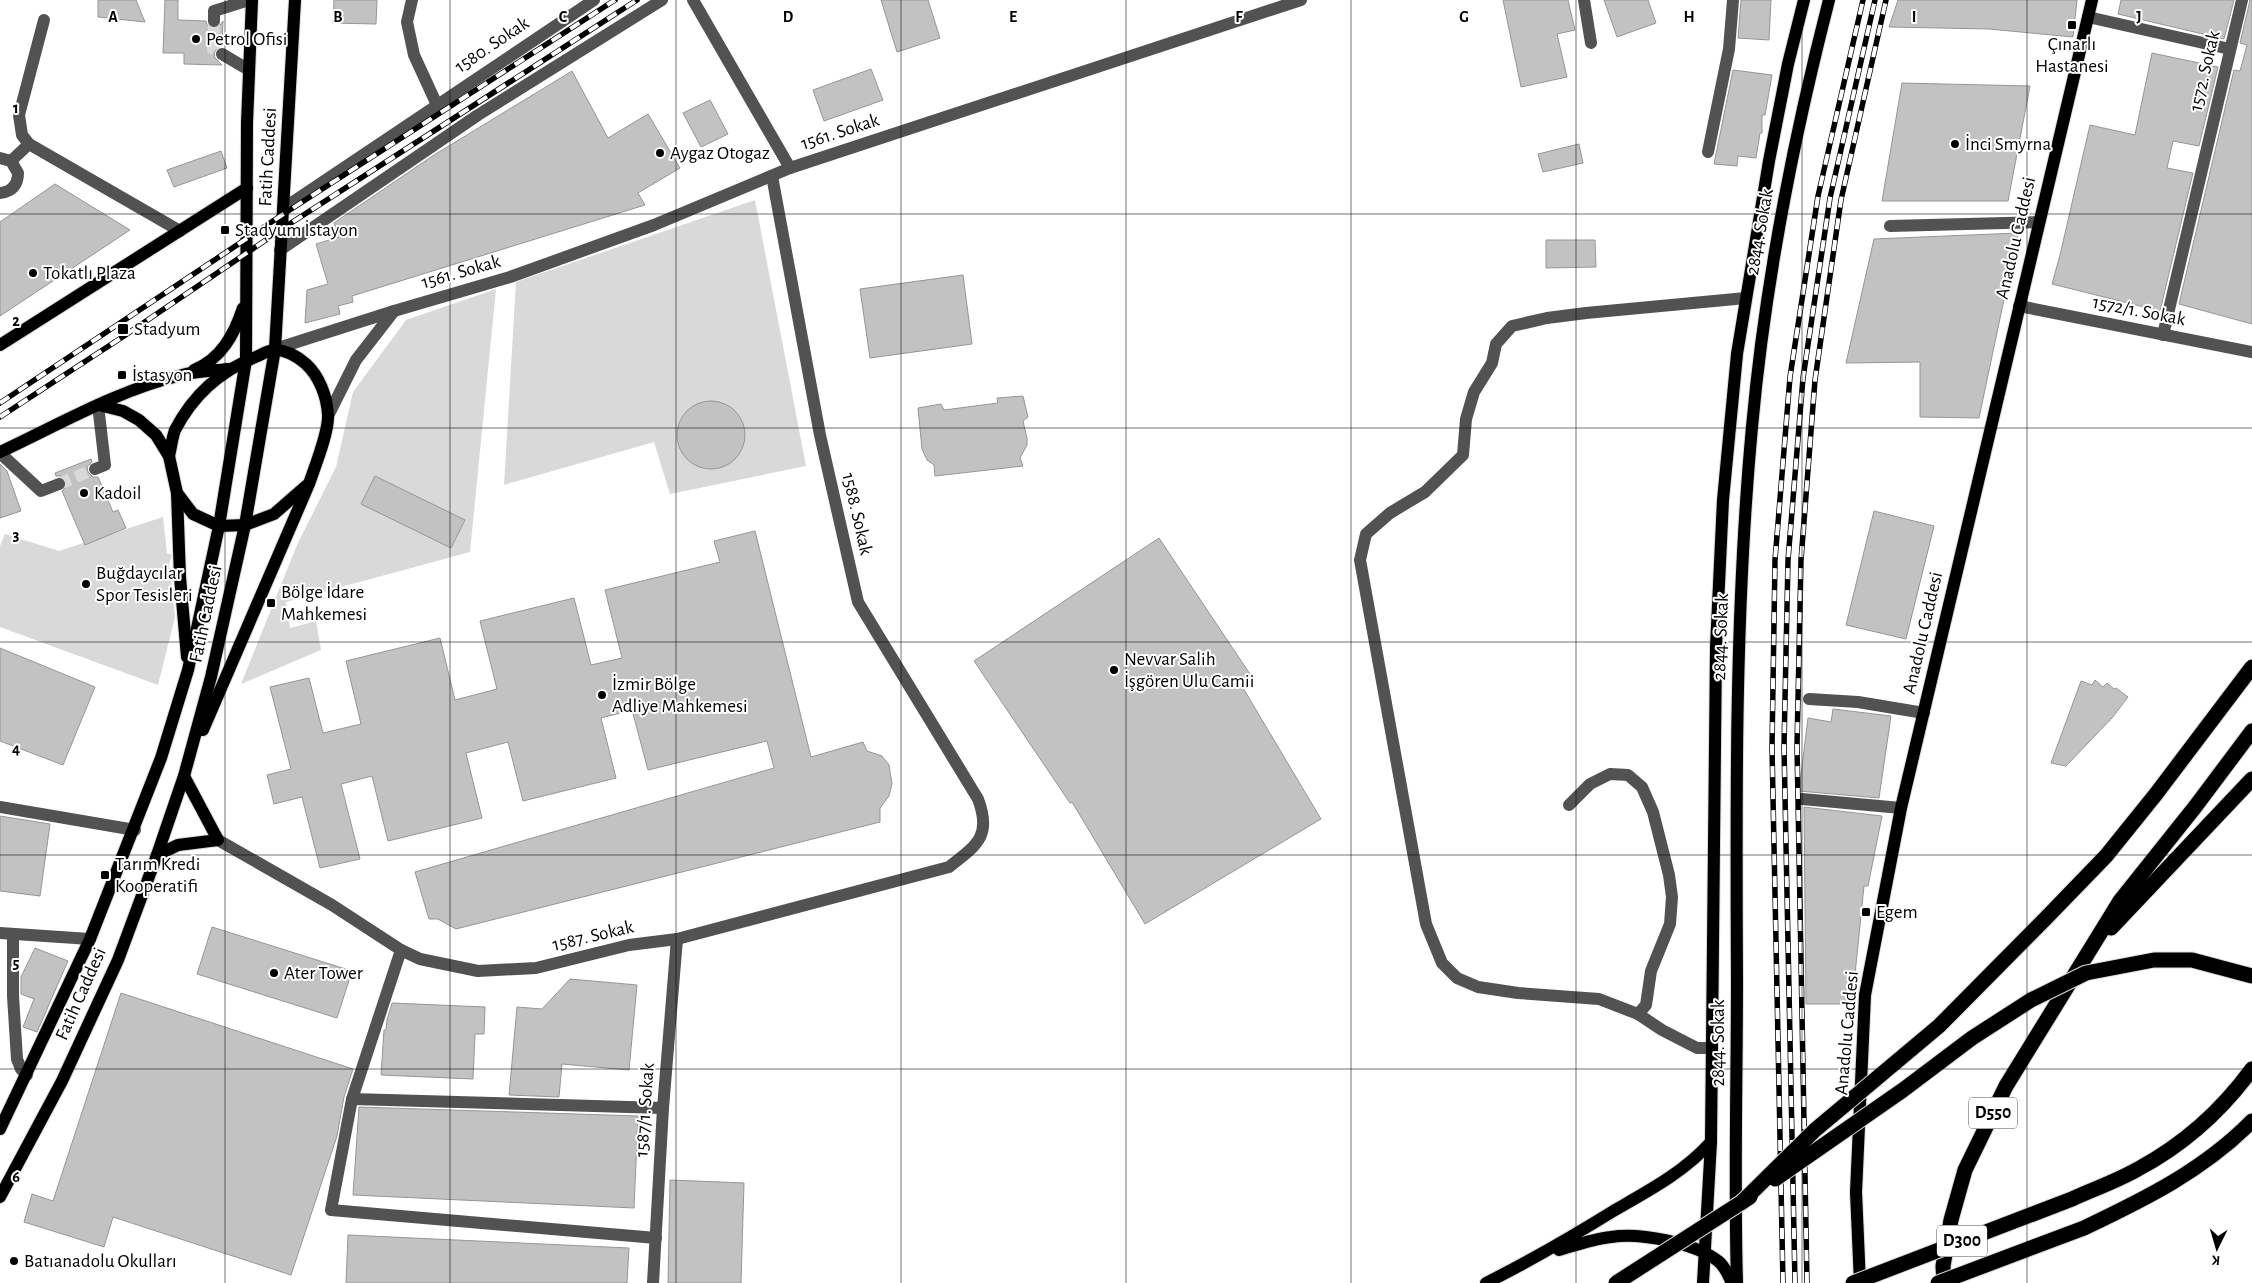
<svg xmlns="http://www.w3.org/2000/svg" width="2252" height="1283" font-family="'Alegreya Sans',sans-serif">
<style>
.green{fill:#d9d9d9}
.building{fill:#c2c2c2;stroke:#969696}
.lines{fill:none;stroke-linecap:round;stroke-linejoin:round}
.minor-tunnel{stroke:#d9d9d9;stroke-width:12;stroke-dasharray:12 6;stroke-linecap:butt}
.major-casing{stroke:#dbdbdb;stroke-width:14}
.highway-casing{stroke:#dbdbdb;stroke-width:17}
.minor{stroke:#525252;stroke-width:12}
.major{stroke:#000;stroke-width:12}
.highway{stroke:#000;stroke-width:15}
.rail-casing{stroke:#000;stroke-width:5.5}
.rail{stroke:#fff;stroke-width:4;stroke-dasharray:11;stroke-linecap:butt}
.highway-bridge-casing{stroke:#dbdbdb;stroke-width:17;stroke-linecap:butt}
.highway-bridge{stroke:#000;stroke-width:15}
.grid{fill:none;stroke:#000;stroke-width:1;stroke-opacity:0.55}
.poi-dot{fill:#000;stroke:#fff;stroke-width:2}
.labels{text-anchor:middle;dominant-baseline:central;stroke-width:4;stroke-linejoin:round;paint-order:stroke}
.shield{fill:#fff;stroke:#4c4c4c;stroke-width:1}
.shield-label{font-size:18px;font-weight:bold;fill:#000}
.poi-label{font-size:19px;fill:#000;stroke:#fff;text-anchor:start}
.street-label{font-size:19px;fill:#000;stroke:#fff}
.grid-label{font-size:16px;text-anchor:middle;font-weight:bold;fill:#000;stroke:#fff;stroke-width:4;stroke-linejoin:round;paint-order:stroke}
</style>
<rect width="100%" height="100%" fill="#fff"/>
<g class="green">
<polygon points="755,200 806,466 670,494 654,442 504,485 516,282"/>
<polygon points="496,289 470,552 286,602 290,628 316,621 321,650 241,684 297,545 336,467 353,392 406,320"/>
<polygon points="163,517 167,553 172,555 169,564 175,617 158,685 0,627 0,546 5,534 59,551"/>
</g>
<g class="building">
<polygon points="98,0 136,0 145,22 98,17"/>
<polygon points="165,0 178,0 178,20 206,21 207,25 214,29 218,28 223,21 222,46 218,47 214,53 215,58 222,65 184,64 184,53 163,53"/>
<polygon points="334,0 377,0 376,24 333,23"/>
<polygon points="881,0 928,0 940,38 897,52"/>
<polygon points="1503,0 1568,0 1575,30 1557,34 1567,77 1521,87"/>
<polygon points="1604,0 1648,0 1656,23 1617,37"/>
<polygon points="1741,0 1771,0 1769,40 1738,38"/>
<polygon points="1898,0 2077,0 2073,37 1989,29 1889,27"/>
<polygon points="2121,0 2234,0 2224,39 2118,14"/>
<polygon points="2250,0 2252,0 2252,324 2179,304 2234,70 2240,71 2247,45 2240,43"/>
<polygon points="2152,53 2218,67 2199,146 2173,141 2167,168 2193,173 2160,311 2052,284 2060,255 2090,125 2135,135"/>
<polygon points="871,69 883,100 824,121 813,90"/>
<polygon points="1733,70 1772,75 1765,115 1762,115 1762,133 1760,133 1756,158 1738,156 1737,166 1714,164"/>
<polygon points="572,71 608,138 648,114 680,168 638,193 645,205 352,296 353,302 338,306 340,314 305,323 307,290 328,284 316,244 339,237 334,223 434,155"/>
<polygon points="1902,83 2030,86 2008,201 1882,201"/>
<polygon points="710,100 728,134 701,147 683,113"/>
<polygon points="1579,144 1583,163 1543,172 1538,154"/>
<polygon points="221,151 227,168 174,187 167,170"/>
<polygon points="55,184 130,230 0,316 0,222"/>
<polygon points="2018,233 1979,418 1920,417 1920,362 1846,363 1874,239"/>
<polygon points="1546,240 1595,240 1596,267 1546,268"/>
<polygon points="963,275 972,344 870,358 860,289"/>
<polygon points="1023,396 1028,417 1023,421 1027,438 1027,445 1020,458 1023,466 935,476 934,465 927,460 922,449 918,408 941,404 944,410 998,403 997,398"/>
<circle cx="711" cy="435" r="34"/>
<polygon points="91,459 92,462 87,467 88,472 93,477 98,477 113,512 118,510 126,528 85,545 62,491 67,486 66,481 61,476 56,476 55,473"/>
<polygon points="0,464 7,471 21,511 0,518"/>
<polygon points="375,476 465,520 451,548 361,504"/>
<polygon points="1874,511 1934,526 1906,639 1846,625"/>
<polygon points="755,531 811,757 863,742 867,751 882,756 889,765 892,784 889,796 880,808 880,822 456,929 438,919 429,919 415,872 774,768 767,741 648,770 632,710 601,718 616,778 523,801 508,742 466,753 482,818 388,841 372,776 341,784 360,859 320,868 302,797 274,804 267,775 291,769 270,687 309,678 323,733 361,724 346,661 440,638 455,700 497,689 480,621 574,598 591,665 622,658 605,590 720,562 714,541"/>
<polygon points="1159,538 1254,680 1243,688 1321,819 1145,924 1072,802 1070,803 974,661"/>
<polygon points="0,648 95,687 63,765 0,741"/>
<polygon points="2095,680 2103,687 2107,683 2114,689 2116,688 2128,697 2112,718 2066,766 2051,763 2081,681 2092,685"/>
<polygon points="1833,709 1891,716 1879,798 1799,791 1808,718 1831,722"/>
<polygon points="1804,807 1882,816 1868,886 1864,886 1852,1004 1806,1004"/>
<polygon points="0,816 50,824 40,896 0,891"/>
<polygon points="212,927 352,971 337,1018 197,974"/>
<polygon points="35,948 68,961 37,1032 23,1027 34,999 21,994 21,977"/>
<polygon points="570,979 637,985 629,1070 562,1064 559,1097 509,1095 517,1007 542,1009"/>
<polygon points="121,993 353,1069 344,1097 337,1136 291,1275 113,1217 104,1247 24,1222 32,1194 53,1201"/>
<polygon points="392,1003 485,1007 484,1034 475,1034 473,1079 381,1075 384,1030 386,1030 387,1020"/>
<polygon points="359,1107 638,1116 634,1208 353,1195"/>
<polygon points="670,1180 744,1183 741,1283 668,1283"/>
<polygon points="348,1235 629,1248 627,1283 346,1283"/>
</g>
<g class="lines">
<g class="minor-tunnel">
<polyline points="214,21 213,49 222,54"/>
<polyline points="59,484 95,469"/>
</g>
<defs>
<g id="major">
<polyline points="0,345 247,188"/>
<path d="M194 370C221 359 234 335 243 308"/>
<polyline points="99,405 123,411 139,420 156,435 169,456 177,493 180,577 187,657"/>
<path d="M0 452C58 425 120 389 182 375 197 371 213 371 228 369"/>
<path d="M169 456C171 448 172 438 175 430 193 395 221 370 258 356 263 354 270 349 275 350 287 350 298 357 306 364 319 376 327 396 328 415 329 432 315 466 309 484L203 730"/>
<polyline points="177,493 193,514 219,526 245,525 274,514 306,486"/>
<polyline points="157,855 178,845 218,840 184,776"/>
<polyline points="0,1129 90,939 161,758 188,670 219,526 246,360 247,123 252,0"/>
<polyline points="0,1197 62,1081 118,960 157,855 184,776 211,677 245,525 275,349 295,0"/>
<path d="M1559 1250C1576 1245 1593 1239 1611 1237 1639 1232 1695 1243 1718 1261 1725 1266 1728 1275 1732 1283"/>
<path d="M1486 1283C1530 1261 1573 1236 1615 1210 1650 1190 1684 1172 1711 1142"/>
<polyline points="1703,1283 1711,1142 1716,647 1723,500 1737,354 1769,161 1788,64 1804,0"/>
<path d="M1737 1283C1734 1181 1737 1080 1737 978 1736 794 1735 610 1752 427 1765 283 1793 140 1829 0"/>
<polyline points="1860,1283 1856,1192 1865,995 1901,808 2092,0"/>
</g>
<g id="highway">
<polyline points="2111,928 2252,779"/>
<path d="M2072 1199C2094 1189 2117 1181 2138 1169 2183 1145 2222 1110 2252 1069"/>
<path d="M2084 1228C2145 1199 2204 1170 2252 1121"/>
<polyline points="1944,1283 1943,1266 1951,1220 1965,1170 2006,1086 2120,901 2195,807 2252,731"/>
</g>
</defs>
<use href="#major" class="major-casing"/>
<use href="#highway" class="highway-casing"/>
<g class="minor">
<polyline points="412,0 407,22 414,55 437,105"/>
<polyline points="693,0 790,168"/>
<polyline points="1584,0 1591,43"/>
<polyline points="2088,17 2230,49"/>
<polyline points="44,20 19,115 22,135 29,144 180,231"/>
<polyline points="214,21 214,11 249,0"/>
<polyline points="222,54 249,70"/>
<polyline points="1708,152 1729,49 1733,0"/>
<path d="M0 158 11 161 18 173C18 185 12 192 0 193"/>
<polyline points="11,161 29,144"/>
<polyline points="284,208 594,0"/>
<polyline points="1890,226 2039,222"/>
<polyline points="280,250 478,115 662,0"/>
<polyline points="2019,306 2252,352"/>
<polyline points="2163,335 2242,0"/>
<polyline points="275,349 394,311 510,277 654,225 790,168 1301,0"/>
<polyline points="328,416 356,360 394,311"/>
<polyline points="0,453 41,491 59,484"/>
<polyline points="95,469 105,465 98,405"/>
<polyline points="1809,699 1858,702 1924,713"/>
<polyline points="1802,799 1901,808"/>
<polyline points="1569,805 1590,784 1610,774 1628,775 1642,787 1653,812 1669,875 1672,897 1670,924 1651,971 1646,1005 1638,1014"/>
<polyline points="0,807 135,830"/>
<path d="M218 840 332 905 401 950 420 959 478 971 536 968 629 945 677 939 949 867C977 845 992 836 978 799L858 602 820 435 772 176"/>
<polyline points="0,933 90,939"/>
<polyline points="13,934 13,996 17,1059 21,1069 27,1075"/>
<polyline points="401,950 352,1099 331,1210 656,1238"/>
<polyline points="1712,1048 1697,1048 1662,1030 1638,1014 1599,999 1518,993 1478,987 1457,978 1442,963 1426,924 1360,560 1366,534 1390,513 1425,492 1463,455 1466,419 1474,392 1492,363 1496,344 1512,326 1547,318 1586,313 1746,298"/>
<polyline points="352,1099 663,1108"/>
<polyline points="653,1283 663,1108 677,939"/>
</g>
<use href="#major" class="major"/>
<use href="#highway" class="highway"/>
<defs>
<g id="rail">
<polyline points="0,403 282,215 615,0"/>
<polyline points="0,417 124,336 288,225 637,0"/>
<polyline points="1783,1283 1772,748 1775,560 1790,377 1818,196 1863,0"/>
<polyline points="1795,1283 1784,747 1788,560 1803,378 1830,198 1875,0"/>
<polyline points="1807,1283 1797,746 1801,560 1815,380 1841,200 1886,0"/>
</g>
</defs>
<use href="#rail" class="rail-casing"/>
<use href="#rail" class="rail"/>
<defs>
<g id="highway-bridge">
<polyline points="1775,1179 1903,1090 1972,1038 2031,1000 2086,973 2154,960 2192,960 2252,976"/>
<polyline points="1741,1203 1815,1130 1939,1026 2047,917 2106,856 2156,794 2252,667"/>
<polyline points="1616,1283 1750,1197"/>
<polyline points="1853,1283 2072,1199"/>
<polyline points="1938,1283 2084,1228"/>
</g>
</defs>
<use href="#highway-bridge" class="highway-bridge-casing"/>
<use href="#highway-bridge" class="highway-bridge"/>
</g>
<path class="grid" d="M225 0V1283M450 0V1283M676 0V1283M901 0V1283M1126 0V1283M1351 0V1283M1576 0V1283M1802 0V1283M2027 0V1283M0 214H2252M0 428H2252M0 642H2252M0 855H2252M0 1069H2252"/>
<g class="poi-dot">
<rect x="2067" y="20" width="10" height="10" rx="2.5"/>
<circle cx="196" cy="39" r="5"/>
<circle cx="1955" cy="144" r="5"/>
<circle cx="660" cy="153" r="5"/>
<rect x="220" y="225" width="10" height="10" rx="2.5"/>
<circle cx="33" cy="273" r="5"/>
<rect x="117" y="323" width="12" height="12" rx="2.5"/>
<rect x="117" y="370" width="10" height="10" rx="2.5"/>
<circle cx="84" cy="493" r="5"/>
<circle cx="86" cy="584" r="5"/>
<rect x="266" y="598" width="10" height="10" rx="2.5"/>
<circle cx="1114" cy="670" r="5"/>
<circle cx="602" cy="695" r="5"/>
<rect x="100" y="870" width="10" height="10" rx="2.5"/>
<rect x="1861" y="907" width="10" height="10" rx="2.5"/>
<circle cx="274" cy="973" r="5"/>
<circle cx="14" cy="1261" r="5"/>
</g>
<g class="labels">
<g class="shield">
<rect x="1969" y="1097.5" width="48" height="31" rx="4"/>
<rect x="1937" y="1225.5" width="50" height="31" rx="4"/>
</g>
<g class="shield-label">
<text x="1993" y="1113">D550</text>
<text x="1962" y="1241">D300</text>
</g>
<g class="poi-label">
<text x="206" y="39">Petrol Ofisi</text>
<text x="2072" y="44" text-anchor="middle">Çınarlı<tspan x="2072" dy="22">Hastanesi</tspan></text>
<text x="1965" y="144">İnci Smyrna</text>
<text x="670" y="153">Aygaz Otogaz</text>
<text x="235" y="230">Stadyum İstayon</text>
<text x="43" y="273">Tokatlı Plaza</text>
<text x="134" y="329">Stadyum</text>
<text x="132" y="375">İstasyon</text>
<text x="94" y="493">Kadoil</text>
<text x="96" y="573">Buğdaycılar<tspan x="96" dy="22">Spor Tesisleri</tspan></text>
<text x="281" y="592">Bölge İdare<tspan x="281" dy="22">Mahkemesi</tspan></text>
<text x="1124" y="659">Nevvar Salih<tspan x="1124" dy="22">İşgören Ulu Camii</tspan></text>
<text x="612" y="684">İzmir Bölge<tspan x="612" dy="22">Adliye Mahkemesi</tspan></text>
<text x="115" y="864">Tarım Kredi<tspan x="115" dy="22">Kooperatifi</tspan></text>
<text x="1876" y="912">Egem</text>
<text x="284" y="973">Ater Tower</text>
<text x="24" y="1261">Batıanadolu Okulları</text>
</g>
<g class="street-label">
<text transform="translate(492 45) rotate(-34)">1580. Sokak</text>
<text transform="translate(2205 71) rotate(-77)">1572. Sokak</text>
<text transform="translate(840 132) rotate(-18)">1561. Sokak</text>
<text transform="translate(268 157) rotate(-87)">Fatih Caddesi</text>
<text transform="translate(1760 232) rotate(-80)">2844. Sokak</text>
<text transform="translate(2016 238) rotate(-77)">Anadolu Caddesi</text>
<text transform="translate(461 272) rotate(-16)">1561. Sokak</text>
<text transform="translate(2139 311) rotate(11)">1572/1. Sokak</text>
<text transform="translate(857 514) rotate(77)">1588. Sokak</text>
<text transform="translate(206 614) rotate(-78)">Fatih Caddesi</text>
<text transform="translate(1923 633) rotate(-77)">Anadolu Caddesi</text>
<text transform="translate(1721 637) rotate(-88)">2844. Sokak</text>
<text transform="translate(593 936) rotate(-13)">1587. Sokak</text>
<text transform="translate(81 994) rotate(-66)">Fatih Caddesi</text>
<text transform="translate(1847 1033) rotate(-85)">Anadolu Caddesi</text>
<text transform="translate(1718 1043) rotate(-90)">2844. Sokak</text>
<text transform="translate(645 1110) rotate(-86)">1587/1. Sokak</text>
</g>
</g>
<g class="grid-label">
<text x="113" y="22">A</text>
<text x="338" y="22">B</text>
<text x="563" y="22">C</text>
<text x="788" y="22">D</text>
<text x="1013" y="22">E</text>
<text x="1239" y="22">F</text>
<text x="1464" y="22">G</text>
<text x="1689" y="22">H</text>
<text x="1914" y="22">I</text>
<text x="2139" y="22">J</text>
<text x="16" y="113">1</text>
<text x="16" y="326">2</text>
<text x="16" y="540">3</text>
<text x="16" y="754">4</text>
<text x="16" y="968">5</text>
<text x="16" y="1182">6</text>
</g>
<g transform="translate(2217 1248) rotate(185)" stroke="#ffffff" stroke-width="4" paint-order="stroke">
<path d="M0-4L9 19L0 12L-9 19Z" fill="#000000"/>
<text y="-8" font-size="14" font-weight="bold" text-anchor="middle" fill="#000000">K</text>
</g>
</svg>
